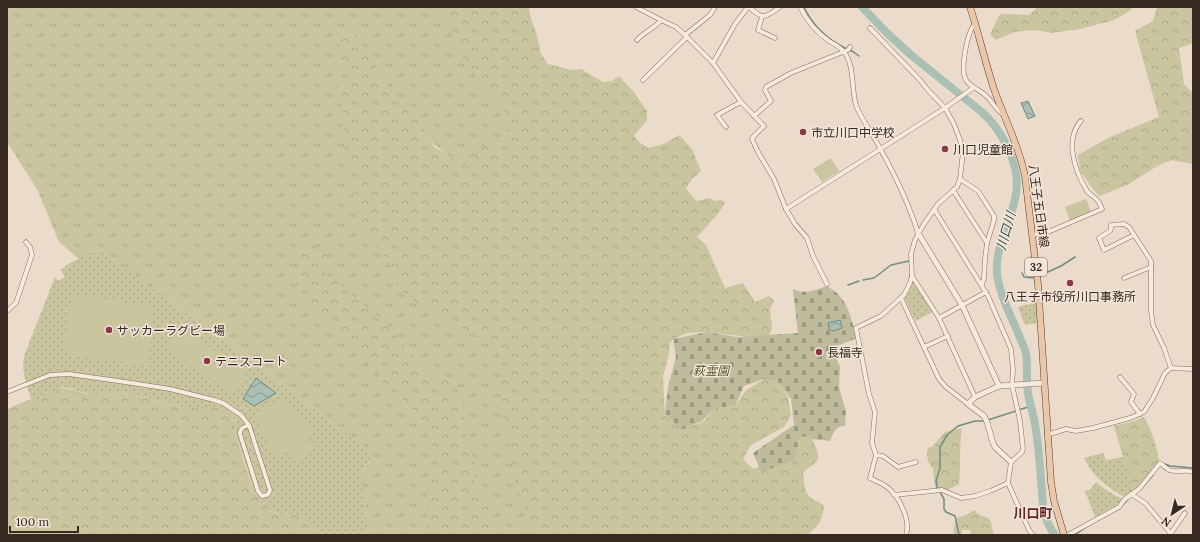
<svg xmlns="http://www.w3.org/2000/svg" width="1200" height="542" font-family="Lora,'Noto Sans JP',serif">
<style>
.grass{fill:url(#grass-tufts)}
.forest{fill:url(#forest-crowns)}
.cemetery{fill:url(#cemetery-stones)}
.park{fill:url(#park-dots)}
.garden{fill:#c8c59f}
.water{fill:url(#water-waves);stroke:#718e81}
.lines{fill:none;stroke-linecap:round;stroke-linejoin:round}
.stream{stroke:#718e81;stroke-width:1.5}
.river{stroke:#aac0b5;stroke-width:8}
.minor-casing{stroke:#866d60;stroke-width:5}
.tertiary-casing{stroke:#866d60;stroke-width:6}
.primary-casing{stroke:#553c34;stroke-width:7}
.minor{stroke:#f6eadd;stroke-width:4}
.tertiary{stroke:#f6eadd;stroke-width:5}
.primary{stroke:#eac7a7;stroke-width:6}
.poi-dot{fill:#903649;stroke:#f3e6d9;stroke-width:1.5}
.labels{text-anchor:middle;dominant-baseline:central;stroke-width:3;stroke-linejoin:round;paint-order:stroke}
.shield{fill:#f3e6d9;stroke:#706159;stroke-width:1}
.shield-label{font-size:11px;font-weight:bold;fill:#382822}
.poi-label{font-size:12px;fill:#382822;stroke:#f3e6d9;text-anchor:start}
.street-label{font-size:12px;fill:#382822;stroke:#f3e6d9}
.park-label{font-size:12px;font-style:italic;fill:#51532b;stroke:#f3e6d9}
.water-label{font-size:13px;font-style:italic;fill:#33564d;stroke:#f3e6d9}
.neighbourhood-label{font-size:13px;font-weight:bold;fill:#612626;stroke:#f3e6d9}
</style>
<defs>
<pattern id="grass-tufts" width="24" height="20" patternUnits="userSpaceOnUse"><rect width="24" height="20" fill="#c8c59f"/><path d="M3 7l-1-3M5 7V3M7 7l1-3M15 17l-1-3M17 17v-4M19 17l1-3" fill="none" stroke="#ada989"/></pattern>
<pattern id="forest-crowns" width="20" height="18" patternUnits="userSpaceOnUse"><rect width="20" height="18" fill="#c8c59f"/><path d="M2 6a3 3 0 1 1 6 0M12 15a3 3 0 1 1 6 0" fill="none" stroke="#ada989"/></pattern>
<pattern id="cemetery-stones" width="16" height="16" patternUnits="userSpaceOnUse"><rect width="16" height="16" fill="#bebc9d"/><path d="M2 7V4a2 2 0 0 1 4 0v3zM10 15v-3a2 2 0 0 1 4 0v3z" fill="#9b9980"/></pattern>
<pattern id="park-dots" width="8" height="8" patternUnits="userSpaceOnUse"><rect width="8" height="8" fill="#c8c59f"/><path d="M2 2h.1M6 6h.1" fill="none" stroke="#ada989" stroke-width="1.8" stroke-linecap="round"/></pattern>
<pattern id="water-waves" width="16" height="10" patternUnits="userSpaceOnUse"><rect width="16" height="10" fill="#aac0b5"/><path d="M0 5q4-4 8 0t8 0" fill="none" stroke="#8b9c93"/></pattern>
</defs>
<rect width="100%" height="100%" fill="#ebdbca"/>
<path class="grass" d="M7 7H453L552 112 476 178 384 104 497 343 549 535H364L369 530C368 523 365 518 364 512 364 508 366 504 366 500 365 494 362 490 361 485 360 476 365 468 370 462L367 449 106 254 95 252 79 259 59 242 37 189 7 142Z"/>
<g class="forest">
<path d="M439 7H529L531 19 537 35 541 54 548 64 571 70 581 69 603 82 612 81 619 76 633 91 647 111V120L634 136 639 142 648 148 664 144 679 135 692 149 701 171 692 179 686 188 696 201 710 198 715 201 721 200 725 203 717 215 697 237 706 245 725 288 743 283 755 302 769 296 774 300 770 309 772 329 767 339 707 332 687 333 673 339 670 343 669 354 663 377 665 415 681 429 703 422 715 408 735 406 746 390 765 379 778 382 788 397 791 415 784 427 751 445 743 459 753 469 788 457 793 438 804 436 812 439C822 460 821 459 803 472 806 494 803 495 824 505 823 520 819 526 807 535H534L512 471V450L504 422 500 376V361L498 350 485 341 461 328 441 320 398 290 395 270 362 228 353 193 343 138V112L337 87 339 47 343 31 349 28 362 46 394 93 411 105 419 117 434 147 467 166 473 161 485 142 507 138 504 106 489 94 462 57 449 25Z"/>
<polygon points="1038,7 1133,7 1130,11 1114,20 1080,29 1051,33 1036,30 1014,32 996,40 990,34 1000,14 1029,15"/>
<polygon points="1157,7 1193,7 1193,43 1179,48 1184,84 1193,93 1193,164 1172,160 1159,165 1127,185 1100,196 1092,188 1080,170 1078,155 1110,137 1159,117 1135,31 1153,21"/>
<polygon points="312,243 328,255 323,272 338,282 360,302 384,321 406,348 433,375 452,378 463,399 465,433 475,464 473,481 488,505 492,532 494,535 431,535 427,529 427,496 434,450 430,440 416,412 389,389 342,336 296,291 296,265"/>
<path d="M58 388H63L92 395 106 391 133 395 191 408H219L229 412 236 422 235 431 244 463 255 494 267 508 273 512 280 515 294 514 301 517 313 528 325 535H7V409L31 399C41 400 50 393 58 388Z"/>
<path d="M1144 417C1152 431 1158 448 1159 464L1138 489 1133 491 1114 426 1134 421Z"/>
<path d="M962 428C959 447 961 465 959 484L948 490 935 487 933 469 928 462 927 453 928 448 932 447 945 432Z"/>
<polygon points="974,510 978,514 990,519 994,535 971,535 970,530 962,530 962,535 956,535 953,532 957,518 966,515"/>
</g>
<path class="cemetery" d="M827 286C833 290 838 293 842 299 850 309 853 326 857 338L832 348 840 367 839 387 846 412 845 426C835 425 833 434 830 441L812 439 804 436 798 439 797 450 794 460 761 472 753 453 794 425 791 399 778 382 764 379 744 386 735 406 715 408 702 421 681 430 665 414 668 387 676 357 673 339 707 332 737 337 798 333 793 289C806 295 814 290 827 286Z"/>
<g class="park">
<path d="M95 252H101L106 254 367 449C376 463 363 465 362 477 360 486 365 491 366 499 366 504 363 509 365 515 366 520 368 524 369 530L364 535H325L313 528 301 517 294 514 280 515 267 508 255 494 235 431 236 421 229 412 219 408H191L134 395 106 391 93 395 63 387 58 388 45 396 34 400 31 399C27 385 21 372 24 356L55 277 58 281 65 277 61 270C70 261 83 257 95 252Z"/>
<polygon points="913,278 934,311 916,321 909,308 905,299 912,284"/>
<polygon points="1036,302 1037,323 1025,325 1018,307"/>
<path d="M1103 453 1106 460 1123 457 1133 491 1129 492 1124 497C1105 485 1095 479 1084 458Z"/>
<polygon points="1096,482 1106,490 1122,499 1118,504 1095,517 1085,491 1090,490"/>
</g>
<g class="garden">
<polygon points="831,158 839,171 822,182 813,169"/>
<polygon points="1086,199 1091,212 1070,221 1065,207"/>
<polygon points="72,294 155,307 146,366 63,353"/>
<polygon points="182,328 247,372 232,393 167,350"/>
<path d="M282 401 310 423 313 431 310 436 298 446C305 442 311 440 319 443 311 454 302 459 289 462L291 453 296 447 282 455 279 456 274 455 270 449 256 418C259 412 275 402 282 401Z"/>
</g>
<g class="water">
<polygon points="1028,101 1035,116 1028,119 1021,103"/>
<polygon points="840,320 842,328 833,331 829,329 828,323"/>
<polygon points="256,378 276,393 254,406 243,399"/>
</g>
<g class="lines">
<g class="stream">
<path d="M804 7C812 24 826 38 843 47 849 50 852 50 859 56"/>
<polyline points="1022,273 1024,277 1033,278"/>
<polyline points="1041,275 1061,266 1075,257"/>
<polyline points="863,280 874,278 891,265 909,261"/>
<polyline points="848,285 859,281"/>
<polyline points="988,420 1031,406"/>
<polyline points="1165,464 1170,466 1193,468"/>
<polyline points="1140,490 1153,475"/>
<polyline points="1122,506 1129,498"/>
<polyline points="959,535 955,516 946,512 944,509 944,499 937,487 936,481 940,468 940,447 947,435 958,426 975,421 984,421"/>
<polyline points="1075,535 1086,527"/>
</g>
<path class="river" d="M862 7 887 33 911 55 983 113C999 128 1012 151 1016 173 1022 208 994 239 997 274 1000 295 1010 314 1018 333 1021 340 1024 347 1026 353 1028 366 1026 380 1028 393 1030 406 1035 418 1036 431 1040 456 1041 482 1043 507 1045 518 1048 526 1055 535"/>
<defs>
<g id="minor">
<polyline points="636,7 661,20 676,27 685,35 713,63 741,102 764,126 753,137 752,139 758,152 774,179 786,209 795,224 807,238 813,256 827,284"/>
<path d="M749 7C764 21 765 17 780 7"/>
<path d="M800 7C807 21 816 32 829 41 834 44 841 47 844 52 855 66 851 88 856 105 861 119 874 136 881 150 896 177 909 204 918 233"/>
<polyline points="762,17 758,30 775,38"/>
<path d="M976 23C967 30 960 70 966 80 970 87 979 89 985 95 993 101 995 110 1004 115"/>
<path d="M870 28 920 80 927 89 945 108 954 124 960 140 963 152 960 179 957 187 938 204 924 224 915 240 911 254 912 276 910 283 904 295 881 316 856 328 869 394 875 412 872 443 876 455 870 478C875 481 882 483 887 487 899 496 911 520 906 535"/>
<polyline points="685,35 710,15 715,7"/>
<path d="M637 40C644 32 654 29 661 20"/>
<polyline points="713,63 735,24 748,7"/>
<polyline points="643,80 687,37"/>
<polyline points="754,116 771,101 765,90 766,87 791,73 848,50 850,47"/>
<polyline points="726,127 717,115 741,102"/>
<polyline points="960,179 978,191 994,216 994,220 987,243"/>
<polyline points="953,190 987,243 985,259 984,278 982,284"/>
<polyline points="786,209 945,108 973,88"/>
<polyline points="934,209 988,296 1011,349 1013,370 1012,385 1020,421 1023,449 1022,452 1011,462 1008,483 1029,530 1033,535"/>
<path d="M1032 235 1048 232 1102 209C1101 207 1100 203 1098 201 1095 197 1090 195 1087 191 1075 171 1064 140 1081 121"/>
<polyline points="1134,235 1104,250 1099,238 1110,231 1111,228 1111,225 1124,224 1129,227 1151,261 1151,311 1153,325 1164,348 1171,368"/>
<polyline points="912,276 939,318 975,397"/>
<polyline points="1124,278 1151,267"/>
<polyline points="901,298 939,379 946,387 968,404"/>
<polyline points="7,311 16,303 32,255 30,247 26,242"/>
<polyline points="939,318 986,292"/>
<polyline points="924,347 948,336"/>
<polyline points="1120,377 1134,394 1131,402 1140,414"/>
<path d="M7 392 50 375 69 374 132 383 170 389 214 400 223 403 241 415 249 425 270 490 269 493 267 495 262 496 258 491 240 434C240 428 244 427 249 425"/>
<polyline points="1047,435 1066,429 1076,431 1093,428 1130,418 1144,412 1153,398 1165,373 1171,368 1193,369"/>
<polyline points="876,455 883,456 898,467 916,462"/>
<polyline points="1131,494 1145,503 1172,535"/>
<polyline points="894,495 942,490 961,498 975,496 990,491 1008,483"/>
<polyline points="1171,533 1185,513"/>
<path d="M1068 535 1119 507 1125 499 1139 489 1160 463C1163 465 1166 468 1169 470 1176 473 1185 469 1193 472"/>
</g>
<g id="tertiary">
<polyline points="918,233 962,305 999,386"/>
<polyline points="1011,462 995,447 993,443 987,422 984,416 968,404 975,397 999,386 1044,383"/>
</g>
<path id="primary" d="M970 7C979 34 985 62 994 89 1004 118 1019 145 1025 176L1038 284 1051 482 1054 501 1064 535"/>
</defs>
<use href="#minor" class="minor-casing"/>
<use href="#tertiary" class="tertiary-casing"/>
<use href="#primary" class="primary-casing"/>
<use href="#minor" class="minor"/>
<use href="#tertiary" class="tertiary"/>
<use href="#primary" class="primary"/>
</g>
<g class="poi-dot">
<circle cx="803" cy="132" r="4"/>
<circle cx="945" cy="149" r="4"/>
<circle cx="1070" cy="283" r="4"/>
<circle cx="109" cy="330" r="4"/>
<circle cx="819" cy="352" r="4"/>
<circle cx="207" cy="361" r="4"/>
</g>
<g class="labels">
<rect class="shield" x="1025" y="258" width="22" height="18" rx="3"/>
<g class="shield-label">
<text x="1036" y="267">32</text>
</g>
<g class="poi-label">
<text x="811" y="132">市立川口中学校</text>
<text x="953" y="149">川口児童館</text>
<text x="1070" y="296" text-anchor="middle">八王子市役所川口事務所</text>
<text x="117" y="330">サッカーラグビー場</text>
<text x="827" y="352">長福寺</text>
<text x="215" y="361">テニスコート</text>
</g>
<g class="street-label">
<text transform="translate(1039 206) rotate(82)">八王子五日市線</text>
</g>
<g class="park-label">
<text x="711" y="370">萩霊園</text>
</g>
<g class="water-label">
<text transform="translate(1006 231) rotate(-74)">川口川</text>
</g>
<g class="neighbourhood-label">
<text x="1033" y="513">川口町</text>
</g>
</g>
<rect width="1200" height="542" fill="none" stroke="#382822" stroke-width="16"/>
<g transform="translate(1172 514) rotate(215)" stroke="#f3e6d9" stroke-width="3" paint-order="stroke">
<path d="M0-3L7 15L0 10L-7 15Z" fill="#382822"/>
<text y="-6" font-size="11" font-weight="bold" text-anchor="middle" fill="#382822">N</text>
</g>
<path d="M10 526v6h68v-6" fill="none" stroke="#382822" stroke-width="2"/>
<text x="16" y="526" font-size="12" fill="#382822" stroke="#f3e6d9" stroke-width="3" paint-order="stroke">100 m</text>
</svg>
